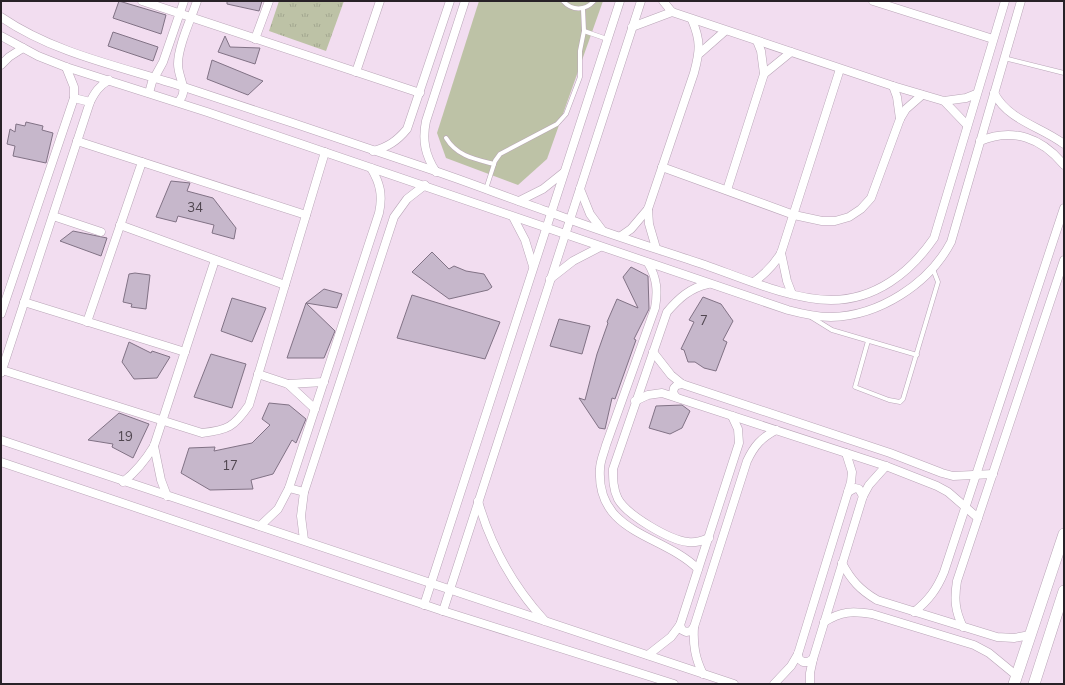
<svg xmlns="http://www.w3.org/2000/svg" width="1065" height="685" font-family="Mulish,sans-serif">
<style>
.park{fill:url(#park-tufts)}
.pitch{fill:#bdc2a6}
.building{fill:#c6b7cb;stroke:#817285}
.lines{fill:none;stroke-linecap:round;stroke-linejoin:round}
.lane-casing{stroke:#b9a5b7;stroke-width:5}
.street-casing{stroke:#b9a5b7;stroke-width:9}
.secondary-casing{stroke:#b9a5b7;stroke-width:12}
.lane{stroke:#fff;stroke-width:4}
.street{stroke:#fff;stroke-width:8}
.secondary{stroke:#fff;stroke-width:11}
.labels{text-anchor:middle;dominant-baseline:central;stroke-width:3;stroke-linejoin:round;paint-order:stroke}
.number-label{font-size:13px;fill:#504650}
</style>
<defs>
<pattern id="park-tufts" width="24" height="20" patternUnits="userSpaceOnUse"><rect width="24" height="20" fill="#bdc2a6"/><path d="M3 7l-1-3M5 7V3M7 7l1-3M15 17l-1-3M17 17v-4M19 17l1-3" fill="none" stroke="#a2a68f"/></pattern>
</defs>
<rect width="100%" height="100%" fill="#f2ddf0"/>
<polygon class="park" points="279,1 344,1 326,51 269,31"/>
<polygon class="pitch" points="479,1 603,1 547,159 518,185 446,158 437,133"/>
<g class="building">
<polygon points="119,1 166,15 161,34 113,18"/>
<polygon points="227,1 262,1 259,11 227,4"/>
<polygon points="113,32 158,47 153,61 108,46"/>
<polygon points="225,36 230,47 260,48 255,64 218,52"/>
<polygon points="212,60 263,81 248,95 207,79"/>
<polygon points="26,122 43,126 42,130 53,133 46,163 13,156 15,146 7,144 10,129 15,132 16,124 25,126"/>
<polygon points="171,181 190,183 187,191 213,198 236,228 234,239 212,233 214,225 178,216 176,222 156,217"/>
<polygon points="73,231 107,238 101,256 60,241"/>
<polygon points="432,252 449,269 454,266 466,271 484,274 492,287 488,290 449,299 412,272"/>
<polygon points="631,267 648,276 649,309 634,339 636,340 615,399 612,398 605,429 599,428 579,398 585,400 597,354 608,323 607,322 617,299 638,308 623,277"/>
<polygon points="135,273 150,275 146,309 131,307 132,304 123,302 129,274"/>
<polygon points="324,289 342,294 337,308 306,303 335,331 324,358 287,358 306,303"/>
<polygon points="412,295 500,322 485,359 397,338"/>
<polygon points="703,297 721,304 733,321 723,340 727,342 716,371 704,368 695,362 688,362 684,350 681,349 694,322 689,320"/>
<polygon points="232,298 266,308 252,342 221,331"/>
<polygon points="559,319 590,326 582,354 550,346"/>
<polygon points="129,342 151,353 152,351 170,357 157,378 134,379 122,362"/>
<polygon points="211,354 246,364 232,408 194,397"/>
<polygon points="269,403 289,405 306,419 296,443 292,440 273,474 251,480 253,489 210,490 181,473 189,448 215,447 214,451 252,443 270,425 262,419"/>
<polygon points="656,406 682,405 690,411 682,428 670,434 649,428"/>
<polygon points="119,413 149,424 133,458 112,447 113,444 88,440"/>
</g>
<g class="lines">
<defs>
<g id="lane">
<path d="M563 1C572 11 585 11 594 1"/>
<polyline points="584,31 607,39"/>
<polyline points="1004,58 1064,73"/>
<path d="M446 138C457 156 474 159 494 164"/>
<polyline points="486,189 495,161 500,154 557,124 566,114 580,77 580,51 584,31 583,9"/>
<polyline points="811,317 832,330 917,355"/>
<polyline points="868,341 855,387 889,400 900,402 903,399 938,282 933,269"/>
</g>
<g id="street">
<polyline points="142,1 420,93"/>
<polyline points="663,1 672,12 893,86 944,101 966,98 976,94"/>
<polyline points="873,1 993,39"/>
<path d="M1 17C55 54 123 67 184 87 269 115 353 143 438 172 476 185 514 200 552 213 602 232 654 248 705 265 742 278 792 300 831 300 875 300 910 273 934 238L1005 1"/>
<polyline points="632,27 672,12"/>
<path d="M1 36 38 56 66 67 207 112 788 310C803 314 816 317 831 317 879 316 929 284 951 242L1021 1"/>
<polyline points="255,39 269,1"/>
<polyline points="700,53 725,31"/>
<polyline points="1,65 9,57 23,48"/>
<polyline points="356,72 380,1"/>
<polyline points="764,74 791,52"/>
<polyline points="893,86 897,97 900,119"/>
<polyline points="149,93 152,82 163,62 184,1"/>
<path d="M994 93C1009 121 1040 126 1064 144"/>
<polyline points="74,98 90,102"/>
<polyline points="944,101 967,125"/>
<path d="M178 102C190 90 178 79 178 64 178 46 191 19 197 1"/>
<polyline points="77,141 306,215"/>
<path d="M980 141C1013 127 1042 138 1064 165"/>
<path d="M373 151C388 147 397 141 407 129L450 1"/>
<polyline points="662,167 794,215 822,221 835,221 849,217 861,209 871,198 900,119 906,109 922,95"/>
<path d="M436 172C425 155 422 140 426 121L465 1"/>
<polyline points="580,189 590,214 602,230"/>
<polyline points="727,190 764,74 761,51 757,41"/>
<polyline points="519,201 543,189 563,173"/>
<polyline points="648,209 649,224 656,248"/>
<polyline points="53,216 101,232"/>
<polyline points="513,217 525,240 533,266"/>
<polyline points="120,225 285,285"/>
<path d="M621 236 631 229 648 209 694 73C700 51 701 41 692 20"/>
<polyline points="781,253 787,281 792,294"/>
<path d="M648 263C657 278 658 291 655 308L606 445C604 453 600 461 600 469 596 534 663 534 698 569"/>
<polyline points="550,279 573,261 600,247"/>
<path d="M754 282C766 273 774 265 781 253L840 69"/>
<path d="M708 284C690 288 679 298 667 312L613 469C613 479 613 489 618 499 627 515 669 540 688 542 695 543 702 541 709 538"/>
<polyline points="24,302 185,352"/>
<polyline points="1,314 74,98 74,87 66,67"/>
<polyline points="87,322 142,162"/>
<polyline points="653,352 671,375 682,384 890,453 942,473 953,476 993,474"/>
<path d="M2 370 202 433C228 430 234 427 249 405L325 152"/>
<path d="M1 373 90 102C95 92 99 86 109 80"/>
<polyline points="258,374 288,384 315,409"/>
<polyline points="288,384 324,382"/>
<polyline points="676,397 673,393 674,388 677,385 682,384"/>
<polyline points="635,401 648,395 662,393 886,466 937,486 948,492 978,518"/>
<polyline points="1,440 734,684"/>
<polyline points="154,446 161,480 167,496"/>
<polyline points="1,462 443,611 674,684"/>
<path d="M123 482C137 471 145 461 154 446L215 260"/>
<polyline points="289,488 304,492"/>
<polyline points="848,492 855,488 859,489 863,496"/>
<path d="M478 501C491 547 513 586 545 621"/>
<path d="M260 526 278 509 289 488 379 213C383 195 380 183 371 168"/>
<polyline points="304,540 301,516 304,492 394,217 407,199 425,185"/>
<path d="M842 563C851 580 860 590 877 600L997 637 1014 638 1030 635"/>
<polyline points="424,605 620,1"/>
<polyline points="443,611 641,1"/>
<path d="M914 612C929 600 937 589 944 572L1064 208"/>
<path d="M824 622C842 611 852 611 872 614L974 645 989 653 1017 676"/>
<polyline points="680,625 682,630 686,632 691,631 694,627"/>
<path d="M963 627C955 611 954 599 957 581L1064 260"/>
<polyline points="798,654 799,659 803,662 808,662 813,659"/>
<polyline points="648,655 671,637 680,625 739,443 738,429 732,416"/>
<path d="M703 674C695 658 693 645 694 627L747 461C754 446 761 438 776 430"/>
<polyline points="774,684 791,666 798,654 851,482 852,472 846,453"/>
<polyline points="810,684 810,673 813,659 863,496 869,485 886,466"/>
</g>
<g id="secondary">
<polyline points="1014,684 1064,534"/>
<polyline points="1034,684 1064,591"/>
</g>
</defs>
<use href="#lane" class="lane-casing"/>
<use href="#street" class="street-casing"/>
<use href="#secondary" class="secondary-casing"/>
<use href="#lane" class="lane"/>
<use href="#street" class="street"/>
<use href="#secondary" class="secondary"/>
</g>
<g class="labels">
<g class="number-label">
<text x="195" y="207">34</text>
<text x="704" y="320">7</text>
<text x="125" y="436">19</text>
<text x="230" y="465">17</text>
</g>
</g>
<rect width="1065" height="685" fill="none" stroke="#282127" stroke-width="4"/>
</svg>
